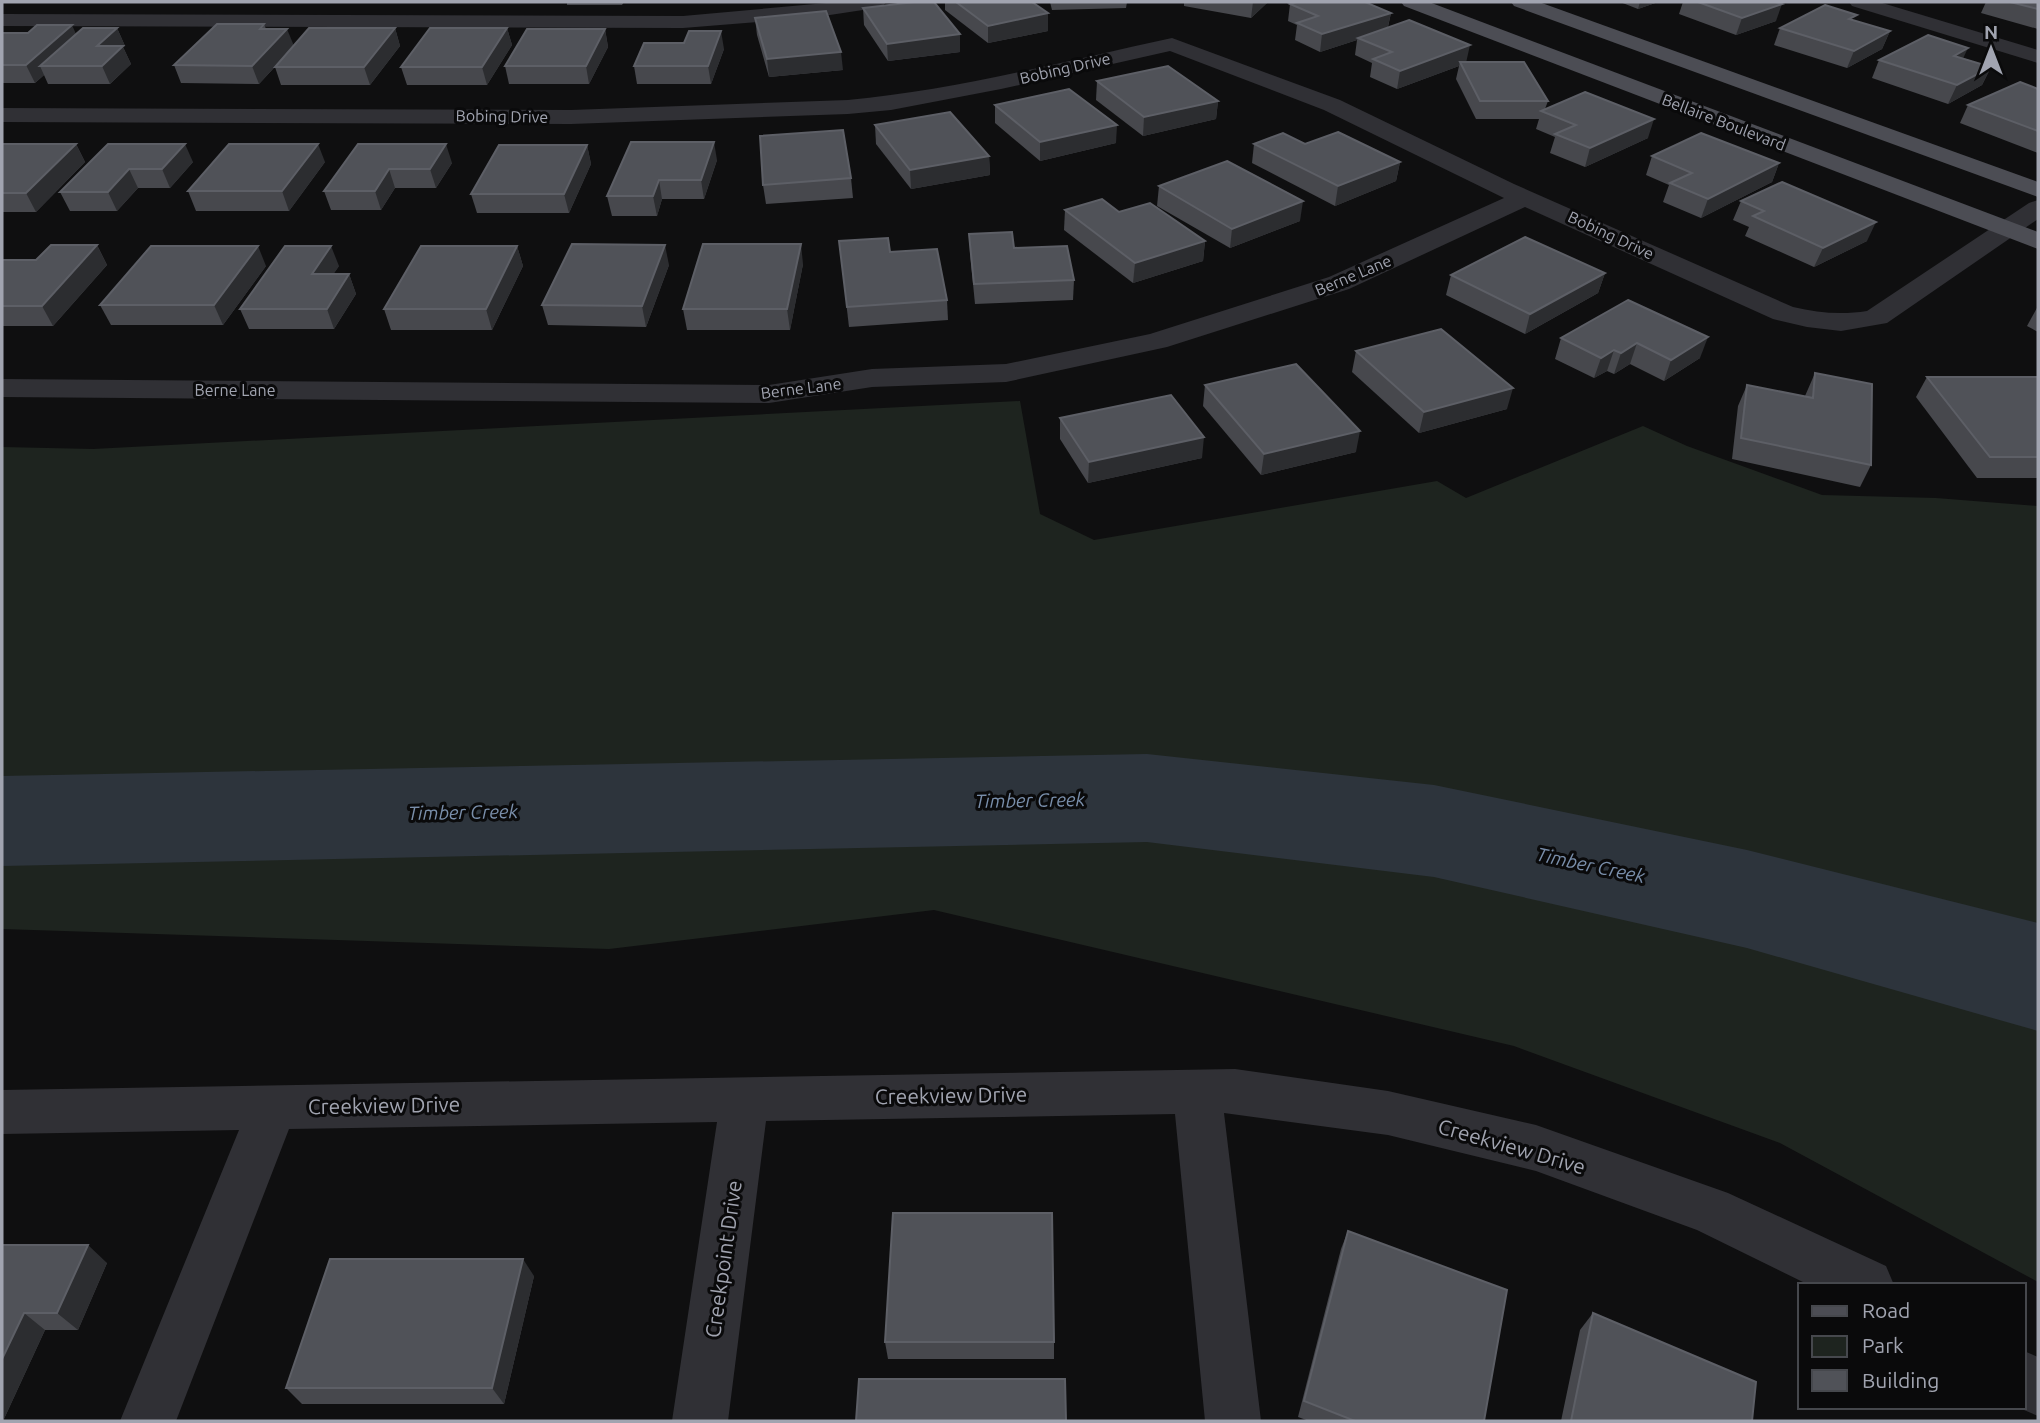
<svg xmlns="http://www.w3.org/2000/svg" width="2040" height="1423" font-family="Ubuntu,sans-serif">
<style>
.green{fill:#1e241f}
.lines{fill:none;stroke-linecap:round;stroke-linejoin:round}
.river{fill:#2d343c;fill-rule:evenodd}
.minor{fill:#303035;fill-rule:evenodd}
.major{fill:#4c4d54;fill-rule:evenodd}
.wall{fill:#47484d}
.shaded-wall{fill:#2c2d30}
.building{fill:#505258;stroke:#5d5f66;stroke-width:2}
.labels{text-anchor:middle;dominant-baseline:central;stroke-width:6;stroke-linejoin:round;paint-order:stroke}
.far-street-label{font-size:16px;fill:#a1a4b0;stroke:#0a0a0b}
.water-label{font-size:19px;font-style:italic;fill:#798eaa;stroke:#0a0a0b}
.near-street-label{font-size:21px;fill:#a1a4b0;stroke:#0a0a0b}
</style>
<rect width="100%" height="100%" fill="#0f0f10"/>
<polygon class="green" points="1020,401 1040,514 1094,540 1437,481 1466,498 1643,426 1687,446 1822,495 1936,498 2038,506 2038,1282 1780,1143 1514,1046 934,910 609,949 2,929 2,447 93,449"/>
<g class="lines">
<polygon class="river" points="1147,754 1434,785 1747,850 2038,923 2038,1031 1747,948 1434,877 1147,842 2,866 2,776"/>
<g class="minor">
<polygon points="837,2 886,2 883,6 876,8 810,18 683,28 2,26 2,14 683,16"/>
<polygon points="1849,2 1879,2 2038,50 2038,63 1852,6"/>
<path d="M1172 38 1340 100 1514 184 1793 307C1818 313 1842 315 1867 311L2029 203 2038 200V219L1887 323 1841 331 1807 327 1773 319 1525 207 1349 289 1167 347 1006 382 872 387 769 403 2 397V379L769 385 872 369 1006 364 1150 334 1329 277 1504 198 1324 110 1170 51 1001 89 891 110 848 114 571 124 2 122V108L571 110 848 100C957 90 1065 61 1172 38Z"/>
<polygon points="1235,1069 1388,1091 1536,1125 1728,1193 1886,1266 1894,1285 1809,1285 1697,1230 1536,1171 1388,1135 1224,1113 1261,1421 1205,1421 1175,1114 766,1121 728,1421 672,1421 717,1122 289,1129 176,1421 120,1421 239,1130 2,1134 2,1090"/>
<polygon points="2024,1351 2038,1357 2038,1416 2017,1407 2024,1407"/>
</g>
<g class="major">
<polygon points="1401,2 1429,2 2038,232 2038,249 1404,6"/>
<polygon points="1511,2 1539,2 2038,182 2038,197 1514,6"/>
</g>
</g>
<g class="wall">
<polygon points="567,2 624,2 622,5 567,5"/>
<polygon points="652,2 707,2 652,3"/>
<polygon points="945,2 1032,2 1048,13 1048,31 988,43 945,10"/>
<polygon points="1050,2 1127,2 1126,8 1052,10"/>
<polygon points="1184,2 1268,2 1251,18 1184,6"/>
<polygon points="1620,2 1658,2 1638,9"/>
<polygon points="1683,2 1775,2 1776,21 1736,35 1679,14"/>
<polygon points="1986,2 2038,2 2038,29 1981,13"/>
<polygon points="1290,4 1391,13 1388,27 1467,62 1548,101 1545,109 1648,138 1585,167 1550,153 1555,137 1536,129 1539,119 1476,119 1456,79 1459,66 1397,89 1370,77 1372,63 1355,55 1357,40 1320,52 1295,40 1297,25 1288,21"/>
<polygon points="863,8 960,52 888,61 864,25"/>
<polygon points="755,18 843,70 769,77 757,35"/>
<polygon points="1855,21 1890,31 1882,49 1847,68 1774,45 1780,28"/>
<polygon points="264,24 266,29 293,46 395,28 400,46 370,85 281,85 275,67 284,57 259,84 181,83 174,65"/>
<polygon points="117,28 125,46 123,47 131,64 110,84 48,84 44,75 35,83 2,83 2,33 76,34"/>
<polygon points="507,28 512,45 487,85 407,85 401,67"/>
<polygon points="605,29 608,47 589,84 509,84 505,66"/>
<polygon points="724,49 711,84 637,84 634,66"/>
<polygon points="1963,58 1991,67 1982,85 1948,104 1872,78 1879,60"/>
<polygon points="1097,81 1218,101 1216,119 1143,136 1096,100"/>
<polygon points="2038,89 2038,153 1960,123 1968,105"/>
<polygon points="995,105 1116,143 1040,161 995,123"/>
<polygon points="875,125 989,156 990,175 911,189 876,144"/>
<polygon points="2,144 76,144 85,162 36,212 2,212"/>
<polygon points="108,144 193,162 170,188 138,188 117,211 70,211 60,192"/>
<polygon points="358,144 452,163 436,188 395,188 381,210 331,210 324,191"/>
<polygon points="1254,144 1400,162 1396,181 1335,206 1252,163"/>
<polygon points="587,145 591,164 569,213 477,213 471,194"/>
<polygon points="1652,156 1779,163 1772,182 1701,218 1663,202 1669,185 1646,175"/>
<polygon points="717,160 704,199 662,199 657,216 612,216 607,196"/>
<polygon points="325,162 289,211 196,211 188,191"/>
<polygon points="851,178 853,198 766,204 763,185"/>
<polygon points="1159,186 1300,221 1230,248 1157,206"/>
<polygon points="1741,201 1867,241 1814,267 1745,236 1749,227 1733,220"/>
<polygon points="1065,210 1119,212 1205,241 1203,261 1133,283 1064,230"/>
<polygon points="969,234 1014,248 1074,280 1073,300 975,304 970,253"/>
<polygon points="839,241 890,252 947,300 948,320 849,327"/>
<polygon points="97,245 107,265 53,326 2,326 2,260 36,260"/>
<polygon points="517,246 523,266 492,330 391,330 384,309"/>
<polygon points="803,264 790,330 687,330 683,309"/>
<polygon points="669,265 646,327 548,325 542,305"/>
<polygon points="266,266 223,325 111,325 100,305"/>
<polygon points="339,266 333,274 349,274 356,294 334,329 249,329 240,309"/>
<polygon points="1605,273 1598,293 1525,334 1446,295 1451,275"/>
<polygon points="1628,300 1700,358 1664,381 1630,364 1614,374 1607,371 1594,378 1555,359 1561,338"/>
<polygon points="2038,306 2038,332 2027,326"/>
<polygon points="1356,351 1507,409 1419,433 1352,372"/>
<polygon points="1815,373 1871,465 1860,487 1732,459 1738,406 1747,385 1805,396"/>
<polygon points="1927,377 2038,377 2038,478 1977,478 1916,397"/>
<polygon points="1205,385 1356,452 1261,475 1203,406"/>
<polygon points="1060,418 1202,458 1088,483 1060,439"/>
<polygon points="1348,1231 1484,1421 1309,1421 1298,1417 1341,1249"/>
<polygon points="2,1245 107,1263 78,1330 45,1330 3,1421"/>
<polygon points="534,1276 504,1404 302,1404 286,1388"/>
<polygon points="1593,1313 1752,1421 1561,1421 1580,1330"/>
<polygon points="885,1342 1054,1342 1054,1359 888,1359"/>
</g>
<g class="shaded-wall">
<polygon points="1253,2 1268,2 1251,18"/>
<polygon points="1640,2 1658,2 1638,9"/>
<polygon points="1782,4 1776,21 1736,35 1742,18"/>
<polygon points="1048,13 1048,31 988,43 988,26"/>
<polygon points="1391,13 1387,30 1358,38 1357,40 1320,52 1322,34"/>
<polygon points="72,25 80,43 40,66 44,75 35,83 26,65"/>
<polygon points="117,28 125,46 123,47 131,64 110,84 102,66 97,46"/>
<polygon points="395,28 400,46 370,85 364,67"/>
<polygon points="507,28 512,45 487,85 482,67"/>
<polygon points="287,29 294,46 259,84 252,66"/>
<polygon points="605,29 608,47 589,84 586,66"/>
<polygon points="721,31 724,49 711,84 708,66"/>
<polygon points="1890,31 1882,49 1847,68 1854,51"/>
<polygon points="960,34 960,52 888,61 887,44"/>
<polygon points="1470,45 1466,63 1460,62 1459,66 1397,89 1400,71"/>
<polygon points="1968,48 1960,65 1954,56"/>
<polygon points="841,52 843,70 769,77 767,59"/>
<polygon points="1991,67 1982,85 1948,104 1957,85"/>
<polygon points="1218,101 1216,119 1143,136 1144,117"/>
<polygon points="1654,119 1648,138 1585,167 1590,148"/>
<polygon points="1117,125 1116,143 1040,161 1040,142"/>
<polygon points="714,142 717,160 704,199 701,180"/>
<polygon points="76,144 85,162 36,212 26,193"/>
<polygon points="185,144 193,162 170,188 162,169"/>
<polygon points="318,144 325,162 289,211 282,191"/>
<polygon points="446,144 452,163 436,188 430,169"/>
<polygon points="587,145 591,164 569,213 564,194"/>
<polygon points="989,156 990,175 911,189 910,170"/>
<polygon points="1400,162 1396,181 1335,206 1338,186"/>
<polygon points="1779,163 1772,182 1701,218 1708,199"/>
<polygon points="129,169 138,188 117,211 108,192"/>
<polygon points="389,169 395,188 381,210 375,191"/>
<polygon points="659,180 662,199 657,216 653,196"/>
<polygon points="1303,201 1300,221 1230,248 1232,229"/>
<polygon points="1876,222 1867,241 1814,267 1823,248"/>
<polygon points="1205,241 1203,261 1133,283 1135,263"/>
<polygon points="801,244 803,264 790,330 787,309"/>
<polygon points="97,245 107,265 53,326 42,306"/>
<polygon points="665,245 669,265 646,327 642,306"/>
<polygon points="258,246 266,266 223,325 214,305"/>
<polygon points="331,246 339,266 320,294 312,274"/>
<polygon points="517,246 523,266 492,330 486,309"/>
<polygon points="1605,273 1598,293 1525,334 1530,314"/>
<polygon points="349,274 356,294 334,329 327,309"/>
<polygon points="1708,337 1700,358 1664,381 1671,360"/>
<polygon points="1637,343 1630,364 1614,374 1621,353"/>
<polygon points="1614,350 1607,371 1594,378 1601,358"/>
<polygon points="1513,388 1507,409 1419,433 1424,412"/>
<polygon points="1360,431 1356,452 1261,475 1264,454"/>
<polygon points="1204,437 1202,458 1088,483 1089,462"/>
<polygon points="88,1245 107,1263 78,1330 57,1313"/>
<polygon points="523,1259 534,1276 504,1404 492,1388"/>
<polygon points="24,1313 45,1330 3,1421 2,1421 2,1359"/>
</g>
<g class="building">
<polygon points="915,2 934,2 960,34 887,44 863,8"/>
<polygon points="956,2 1032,2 1048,13 988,26"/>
<polygon points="1297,2 1365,2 1391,13 1322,34 1297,23 1318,16 1290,4"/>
<polygon points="1698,2 1775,2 1782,4 1742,18"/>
<polygon points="2010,2 2038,2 2038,9"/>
<polygon points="1825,5 1857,15 1849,19 1890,31 1854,51 1780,28"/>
<polygon points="826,11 841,52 767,59 755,18"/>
<polygon points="1409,20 1470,45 1400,71 1373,59 1392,52 1358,38"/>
<polygon points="217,24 264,24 260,29 287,29 252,66 174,65"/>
<polygon points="37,25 72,25 26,65 2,65 2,33 28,33"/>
<polygon points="83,28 117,28 97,46 123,46 102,66 40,66"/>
<polygon points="309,28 395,28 364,67 275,67"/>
<polygon points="430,28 507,28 482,67 401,67"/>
<polygon points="527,29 605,29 586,66 505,66"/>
<polygon points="689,31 721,31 708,66 634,66 644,43 684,43"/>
<polygon points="1928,35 1968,48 1954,56 1991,67 1957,85 1879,60"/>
<polygon points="1460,62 1524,62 1548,101 1480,101"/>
<polygon points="1168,66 1218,101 1144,117 1097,81"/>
<polygon points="2020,82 2038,89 2038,131 1968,105"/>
<polygon points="1069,89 1117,125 1040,142 995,105"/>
<polygon points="1585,92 1654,119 1590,148 1555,134 1576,125 1541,111"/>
<polygon points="950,112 989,156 910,170 875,125"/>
<polygon points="843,130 851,178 763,185 760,136"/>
<polygon points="1338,132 1400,162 1338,186 1254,144 1283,133 1305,144"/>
<polygon points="1701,133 1779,163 1708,199 1670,183 1692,173 1652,156"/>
<polygon points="631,142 714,142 701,180 659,180 653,196 607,196"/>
<polygon points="2,144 76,144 26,193 2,193"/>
<polygon points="108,144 185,144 162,169 129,169 108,192 60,192"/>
<polygon points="229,144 318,144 282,191 188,191"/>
<polygon points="358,144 446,144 430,169 389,169 375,191 324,191"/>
<polygon points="499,145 587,145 564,194 471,194"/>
<polygon points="1227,161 1303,201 1232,229 1159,186"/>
<polygon points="1782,182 1876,222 1823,248 1753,216 1764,211 1741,201"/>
<polygon points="1102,199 1119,212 1150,203 1205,241 1135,263 1065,210"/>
<polygon points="1012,232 1014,248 1067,246 1074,280 974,284 969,234"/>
<polygon points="1525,237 1605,273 1530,314 1451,275"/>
<polygon points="888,238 890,252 937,249 947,300 847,307 839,241"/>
<polygon points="572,244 665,245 642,306 542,305"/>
<polygon points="703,244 801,244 787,309 683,309"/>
<polygon points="51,245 97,245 42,306 2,306 2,260 36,260"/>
<polygon points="151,246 258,246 214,305 100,305"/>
<polygon points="285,246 331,246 312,274 349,274 327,309 240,309"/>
<polygon points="421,246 517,246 486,309 384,309"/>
<polygon points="1628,300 1708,337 1671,360 1637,343 1621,353 1614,350 1601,358 1561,338"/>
<polygon points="1441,329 1513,388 1424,412 1356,351"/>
<polygon points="1296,364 1360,431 1264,454 1205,385"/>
<polygon points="1815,373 1872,384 1871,465 1741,438 1747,385 1813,398"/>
<polygon points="1927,377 2038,377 2038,457 1990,457"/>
<polygon points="1171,395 1204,437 1089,462 1060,418"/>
<polygon points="893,1213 1052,1213 1054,1342 885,1342"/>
<polygon points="1348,1231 1507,1290 1484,1421 1355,1421 1304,1401"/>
<polygon points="2,1245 88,1245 57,1313 24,1313 2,1359"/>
<polygon points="330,1259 523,1259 492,1388 286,1388"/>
<polygon points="1593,1313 1756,1382 1752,1421 1571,1421"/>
<polygon points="859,1379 1065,1379 1066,1421 856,1421"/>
</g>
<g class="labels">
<g class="far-street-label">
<text transform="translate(1065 68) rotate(-13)">Bobing Drive</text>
<text transform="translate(502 116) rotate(1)">Bobing Drive</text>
<text transform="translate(1724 122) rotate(21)">Bellaire Boulevard</text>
<text transform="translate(1611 235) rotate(25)">Bobing Drive</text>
<text transform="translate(1353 275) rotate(-23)">Berne Lane</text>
<text transform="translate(801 388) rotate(-7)">Berne Lane</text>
<text x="235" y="390">Berne Lane</text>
</g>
<g class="water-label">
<text transform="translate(1030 800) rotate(-1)">Timber Creek</text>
<text transform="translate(463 812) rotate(-1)">Timber Creek</text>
<text transform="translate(1591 865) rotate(12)">Timber Creek</text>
</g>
<g class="near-street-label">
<text transform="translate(951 1095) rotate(-1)">Creekview Drive</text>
<text transform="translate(384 1105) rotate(-1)">Creekview Drive</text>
<text transform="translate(1512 1146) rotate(16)">Creekview Drive</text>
<text transform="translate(723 1259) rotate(-82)">Creekpoint Drive</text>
</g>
</g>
<rect width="2040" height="1423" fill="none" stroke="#a1a4b0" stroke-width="7"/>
<rect x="1798" y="1283" width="228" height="126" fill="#0a0a0b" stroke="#46484d" stroke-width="2"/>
<rect x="1812" y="1306" width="35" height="10" fill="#4c4d54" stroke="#46484d" stroke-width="2"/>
<text x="1862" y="1318" font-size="21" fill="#a1a4b0">Road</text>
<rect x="1812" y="1336" width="35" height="21" fill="#1e241f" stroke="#46484d" stroke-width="2"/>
<text x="1862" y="1353" font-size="21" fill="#a1a4b0">Park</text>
<rect x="1812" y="1370" width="35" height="21" fill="#505258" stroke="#46484d" stroke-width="2"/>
<text x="1862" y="1388" font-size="21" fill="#a1a4b0">Building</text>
<g transform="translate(1991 49)" stroke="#0a0a0b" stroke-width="5" paint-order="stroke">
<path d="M0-5L12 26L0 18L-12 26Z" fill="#a1a4b0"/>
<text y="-10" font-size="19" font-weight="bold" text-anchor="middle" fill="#a1a4b0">N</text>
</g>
</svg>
